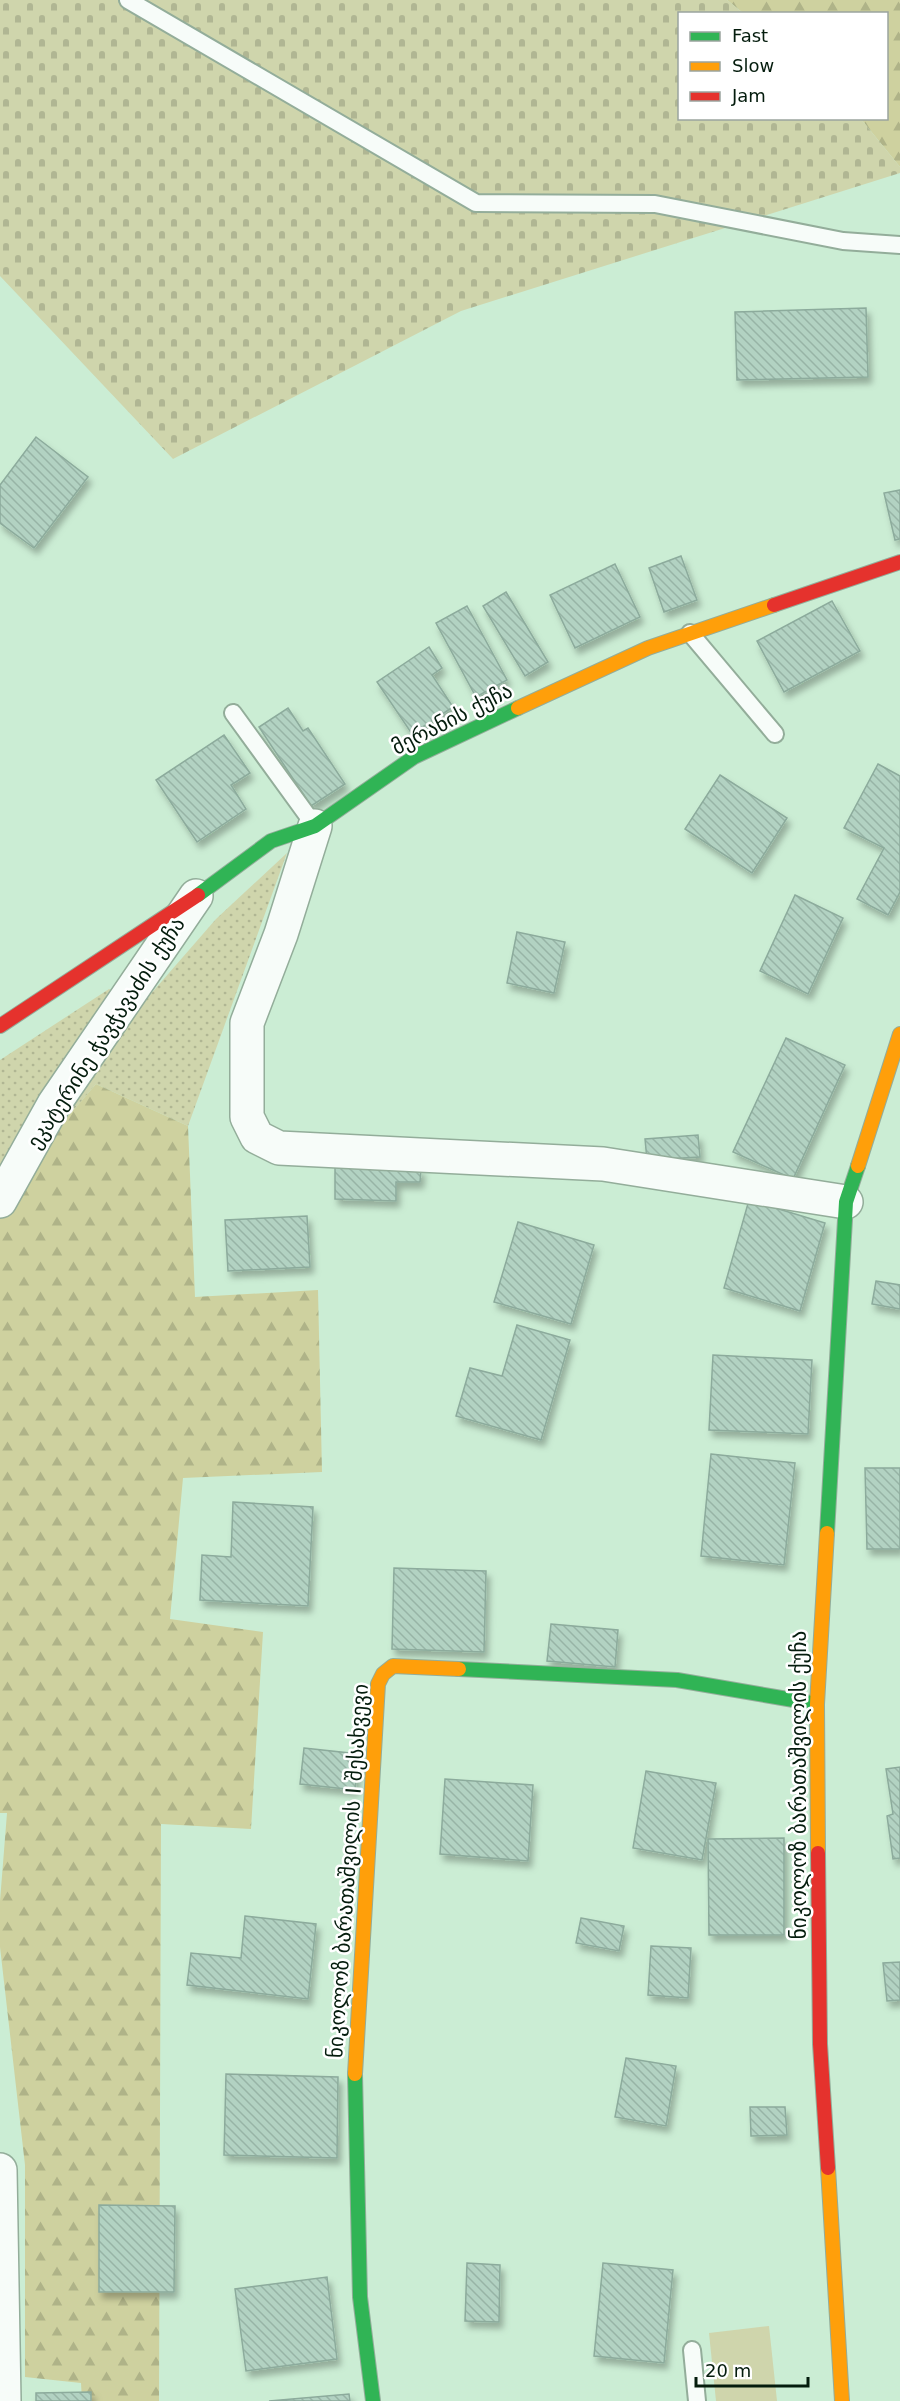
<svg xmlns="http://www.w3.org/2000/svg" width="900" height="2401" font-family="'DejaVu Sans','Noto Sans Georgian',sans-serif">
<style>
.grass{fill:url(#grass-dots)}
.forest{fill:url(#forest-firs)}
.cemetery{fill:url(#cemetery-stones)}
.pitch{fill:#cfd5ac}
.building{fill:url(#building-back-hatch);stroke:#8cab9c;stroke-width:1.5;filter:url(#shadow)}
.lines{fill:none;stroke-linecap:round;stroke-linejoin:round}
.lane-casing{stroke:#93ad9a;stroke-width:20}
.street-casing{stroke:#93ad9a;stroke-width:36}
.fast-casing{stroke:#93ad9a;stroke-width:16}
.slow-casing{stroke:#93ad9a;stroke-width:16}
.jam-casing{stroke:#93ad9a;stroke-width:16}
.lane{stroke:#f7fcf9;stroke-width:16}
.street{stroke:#f7fcf9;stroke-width:33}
.fast{stroke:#30b455;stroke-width:14}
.slow{stroke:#ff9f0a;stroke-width:14}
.jam{stroke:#e5322d;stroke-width:14}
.labels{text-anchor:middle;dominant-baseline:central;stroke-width:5;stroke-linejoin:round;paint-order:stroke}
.street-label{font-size:21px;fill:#041c0d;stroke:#fff}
</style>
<defs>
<pattern id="grass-dots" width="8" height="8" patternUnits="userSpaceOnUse" patternTransform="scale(1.5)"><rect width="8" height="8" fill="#cfd5ac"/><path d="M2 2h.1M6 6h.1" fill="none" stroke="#b0b693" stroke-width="1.8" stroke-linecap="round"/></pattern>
<pattern id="forest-firs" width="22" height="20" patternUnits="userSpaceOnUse" patternTransform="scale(1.5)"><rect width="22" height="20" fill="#ced19f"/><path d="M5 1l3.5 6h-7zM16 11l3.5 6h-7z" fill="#afb388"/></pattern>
<pattern id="cemetery-stones" width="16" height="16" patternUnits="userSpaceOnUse" patternTransform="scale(1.5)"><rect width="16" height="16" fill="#cfd5ac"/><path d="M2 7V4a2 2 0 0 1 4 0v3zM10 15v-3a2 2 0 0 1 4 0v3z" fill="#b0b693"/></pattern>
<pattern id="building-back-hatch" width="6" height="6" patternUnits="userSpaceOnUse" patternTransform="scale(1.5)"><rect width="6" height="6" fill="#b2d2c2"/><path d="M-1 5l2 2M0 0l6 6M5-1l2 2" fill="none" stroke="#97b4a6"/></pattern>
<filter id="shadow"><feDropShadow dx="3.5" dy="6" stdDeviation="3" flood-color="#0004"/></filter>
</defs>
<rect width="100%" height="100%" fill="#cbedd4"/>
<polygon class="grass" points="287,853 188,1126 96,1084 0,1195 0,1060 109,989 142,1004 216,919"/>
<g class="forest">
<polygon points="727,0 900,0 900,167 861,119 886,118 886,14 743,13"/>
<polygon points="96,1084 188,1126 195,1297 318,1290 322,1472 183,1478 170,1619 263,1632 251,1829 161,1824 159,2401 82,2401 81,2383 25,2377 25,2165 0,1947 0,1901 7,1813 0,1813 0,1195"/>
</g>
<polygon class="cemetery" points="0,0 727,0 743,13 680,14 680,118 861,119 900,167 900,173 461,311 173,459 0,276"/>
<polygon class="pitch" points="769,2326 777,2401 716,2401 709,2333"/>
<g class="building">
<polygon points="866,308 868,377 737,380 735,312"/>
<polygon points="36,437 88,477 34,548 0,523 0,485"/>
<polygon points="900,490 900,539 895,540 884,493"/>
<polygon points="681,556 697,600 664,612 649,568"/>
<polygon points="615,564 640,617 575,648 550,595"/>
<polygon points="506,592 548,662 525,676 483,606"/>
<polygon points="832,601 860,651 784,692 757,641"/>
<polygon points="467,606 507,680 476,697 436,623"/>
<polygon points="429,647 442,668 432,675 453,707 412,734 377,682"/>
<polygon points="288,708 303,731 308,728 345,784 311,806 259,727"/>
<polygon points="224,735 250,773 231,785 246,809 197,842 156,780"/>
<polygon points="878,764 900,776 900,892 888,915 857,899 884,848 844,828"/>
<polygon points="720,775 787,818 752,873 685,829"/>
<polygon points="795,895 843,918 808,994 760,971"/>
<polygon points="517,932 565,942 554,993 507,983"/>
<polygon points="786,1038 845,1065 793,1179 733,1152"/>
<polygon points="698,1135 700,1157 647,1160 645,1139"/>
<polygon points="335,1167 421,1169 420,1182 396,1182 396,1201 335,1199"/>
<polygon points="749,1200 825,1223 800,1311 724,1288"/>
<polygon points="307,1216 310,1267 228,1271 225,1220"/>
<polygon points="518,1222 594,1245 571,1324 494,1302"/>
<polygon points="876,1281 900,1285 900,1309 872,1304"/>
<polygon points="517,1325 570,1340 541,1440 456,1416 470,1368 502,1376"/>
<polygon points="713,1355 812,1360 808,1434 709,1430"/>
<polygon points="711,1454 795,1463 784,1565 701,1556"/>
<polygon points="865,1468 900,1468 900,1549 867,1549"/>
<polygon points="233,1502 313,1507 308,1606 200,1600 202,1555 231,1557"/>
<polygon points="394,1568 486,1571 484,1652 392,1649"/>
<polygon points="551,1624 618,1630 615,1667 547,1661"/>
<polygon points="304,1748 359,1754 355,1790 300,1784"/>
<polygon points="900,1767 900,1858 893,1859 887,1816 893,1814 886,1769"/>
<polygon points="646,1771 716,1783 702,1860 633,1848"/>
<polygon points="445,1779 533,1785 528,1861 440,1854"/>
<polygon points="784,1838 784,1935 709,1935 708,1839"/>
<polygon points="245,1916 316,1924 308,1999 187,1985 191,1953 241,1958"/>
<polygon points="581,1918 624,1926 619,1951 576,1943"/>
<polygon points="651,1946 691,1948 688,1998 648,1995"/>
<polygon points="900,1962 900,2000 887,2001 883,1963"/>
<polygon points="626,2058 676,2066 666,2126 615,2117"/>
<polygon points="226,2074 338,2077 337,2158 224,2155"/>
<polygon points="750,2107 785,2107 787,2135 751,2136"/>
<polygon points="99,2205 175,2206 174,2292 99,2292"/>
<polygon points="467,2263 500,2265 499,2322 465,2321"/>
<polygon points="603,2263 673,2270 664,2363 594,2356"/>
<polygon points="327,2277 337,2359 246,2371 235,2289"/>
<polygon points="91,2392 91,2401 36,2401 36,2393"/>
<polygon points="349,2394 350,2401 269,2401"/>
</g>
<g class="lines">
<defs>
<g id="lane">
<polyline points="128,0 476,203 655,204 843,241 900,245"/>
<polyline points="690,633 775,734"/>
<polyline points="233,713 315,826"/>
<polyline points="692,2350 697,2401"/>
</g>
<g id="street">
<polyline points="315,826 281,934 247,1023 247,1117 257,1137 279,1148 603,1164 846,1202"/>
<polyline points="0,1201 54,1104 196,896"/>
<polyline points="0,2170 4,2401"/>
</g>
<g id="fast">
<polyline points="198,895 271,841 315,826 414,757 518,708"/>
<polyline points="827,1533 846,1202 858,1166"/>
<polyline points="459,1669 677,1680 817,1704"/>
<polyline points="355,2074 360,2297 373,2401"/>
</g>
<g id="slow">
<polyline points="518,708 648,648 774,605"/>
<polyline points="858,1166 900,1034"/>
<polyline points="818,1853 817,1704 827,1533"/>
<polyline points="355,2074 378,1684 383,1674 393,1666 459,1669"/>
<polyline points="828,2168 842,2401"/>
</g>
<g id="jam">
<polyline points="774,605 900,562"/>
<polyline points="0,1026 198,895"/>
<polyline points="818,1853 820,2044 828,2168"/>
</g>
</defs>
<use href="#lane" class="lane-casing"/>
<use href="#street" class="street-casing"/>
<use href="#fast" class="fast-casing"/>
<use href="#slow" class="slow-casing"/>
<use href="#jam" class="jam-casing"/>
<use href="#lane" class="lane"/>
<use href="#street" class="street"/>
<use href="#fast" class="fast"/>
<use href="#slow" class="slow"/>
<use href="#jam" class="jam"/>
</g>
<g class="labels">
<g class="street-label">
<text transform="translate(452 719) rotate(-27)">მერანის ქუჩა</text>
<text transform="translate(106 1033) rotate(-57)">ეკატერინე ჭავჭავაძის ქუჩა</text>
<text transform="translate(799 1785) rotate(-90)">ნიკოლოზ ბარათაშვილის ქუჩა</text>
<text transform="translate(348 1871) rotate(-86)">ნიკოლოზ ბარათაშვილის I შესახვევი</text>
</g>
</g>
<rect x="678" y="12" width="210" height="108" fill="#ffffff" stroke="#9ba49e" stroke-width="1.5"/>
<rect x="690" y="32" width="30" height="9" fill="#30b455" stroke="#9ba49e" stroke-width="1.5"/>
<text x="732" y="42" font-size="18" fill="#041c0d">Fast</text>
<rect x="690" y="62" width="30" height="9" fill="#ff9f0a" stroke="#9ba49e" stroke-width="1.5"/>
<text x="732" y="72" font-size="18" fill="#041c0d">Slow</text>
<rect x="690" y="92" width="30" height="9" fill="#e5322d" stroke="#9ba49e" stroke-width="1.5"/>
<text x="732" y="102" font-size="18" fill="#041c0d">Jam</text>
<path d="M696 2377v9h112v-9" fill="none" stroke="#041c0d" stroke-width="3"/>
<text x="705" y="2377" font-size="18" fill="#041c0d" stroke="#ffffff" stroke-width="4.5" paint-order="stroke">20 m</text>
</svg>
